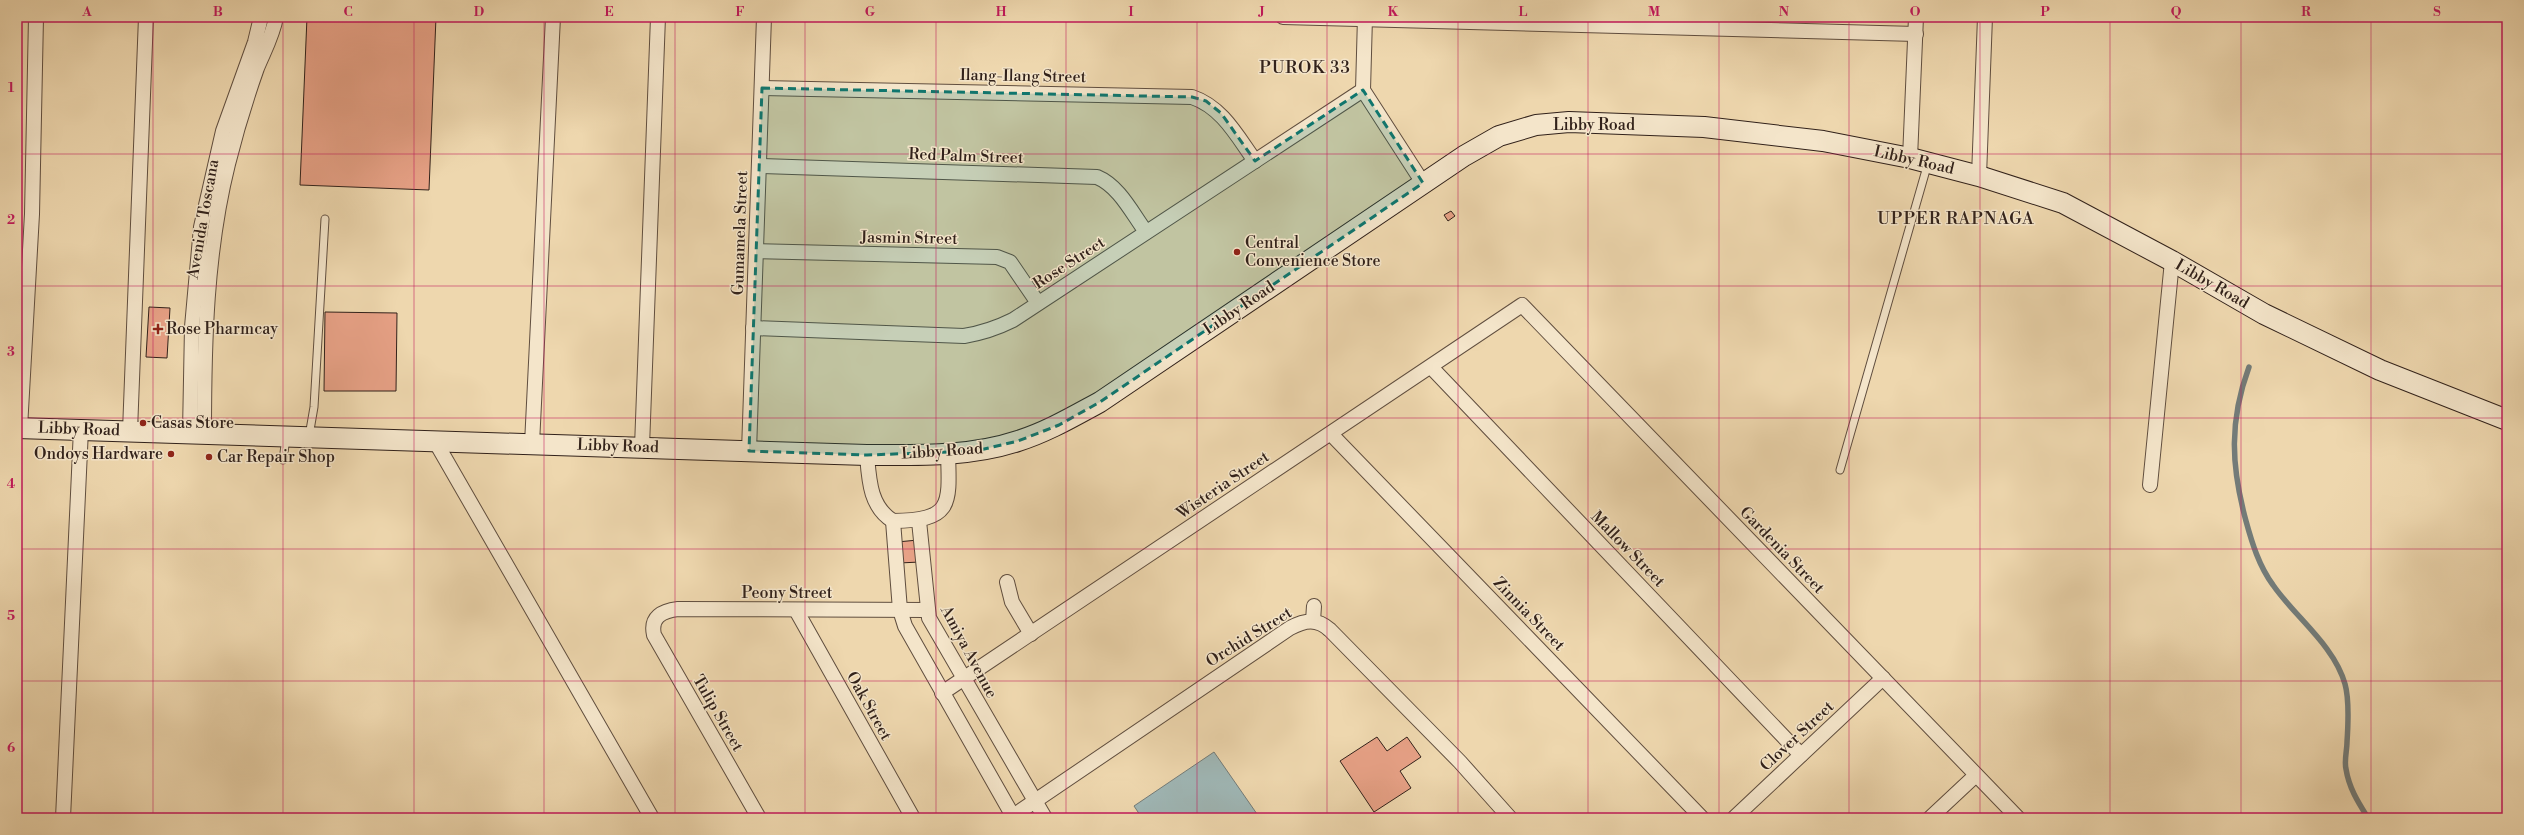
<svg xmlns="http://www.w3.org/2000/svg" width="2524" height="835" font-family="'Libre Bodoni',serif">
<style>
.water{fill:#9fb7b6;stroke:#737b78}
.lines{fill:none;stroke-linecap:round;stroke-linejoin:round}
.stream{stroke:#737b78;stroke-width:5.5}
.building{fill:#e7a186;stroke:#31211a}
.service-casing{stroke:#604e3f;stroke-width:9}
.minor-casing{stroke:#604e3f;stroke-width:16}
.secondary-casing{stroke:#31211a;stroke-width:22}
.service{stroke:#f4e5ca;stroke-width:7}
.minor{stroke:#f4e5ca;stroke-width:14}
.secondary{stroke:#f4e5ca;stroke-width:20}
.marked{fill:#0f766e;fill-opacity:0.2;stroke:#0f766e;stroke-width:3;stroke-dasharray:8 5;stroke-linejoin:round}
.grid{fill:none;stroke:#c2185b;stroke-width:1;stroke-opacity:0.55}
.poi-dot{fill:#8f2418;stroke:#f4e5ca;stroke-width:1.5}
.labels{text-anchor:middle;dominant-baseline:central;stroke-width:3;stroke-linejoin:round;paint-order:stroke}
.street-label{font-size:16px;fill:#31211a;stroke:#f4e5ca}
.poi-label{font-size:16px;fill:#31211a;stroke:#f4e5ca;text-anchor:start}
.neighbourhood-label{font-size:17px;letter-spacing:1px;fill:#31211a;stroke:#f4e5ca}
.neatline{fill:none;stroke:#c2185b;stroke-width:1.5}
.grid-label{font-size:13px;text-anchor:middle;font-weight:bold;fill:#c2185b}
</style>
<rect width="100%" height="100%" fill="#eed7ae"/>
<filter id="stains"><feTurbulence type="fractalNoise" baseFrequency=".005" numOctaves="4"/><feColorMatrix values="0 0 0 0 .2 0 0 0 0 .09 0 0 0 0 .02 0 0 0 .5 -.17"/></filter>
<radialGradient id="worn" r=".72"><stop offset=".6" stop-color="#630" stop-opacity="0"/><stop offset="1" stop-color="#630" stop-opacity=".3"/></radialGradient>
<polygon class="water" points="1214,752 1257,814 1251,818 1142,818 1134,806"/>
<g class="lines">
<path class="stream" d="M2249 367C2229 421 2231 466 2246 521 2252 543 2259 566 2273 585 2295 617 2334 645 2345 684 2349 698 2348 727 2347 742 2347 750 2344 761 2346 769 2349 788 2358 802 2368 818"/>
</g>
<g class="building">
<polygon points="307,17 436,17 429,190 300,185"/>
<polygon points="1451,211 1455,216 1448,221 1444,215"/>
<polygon points="149,307 170,308 167,358 146,357"/>
<polygon points="325,312 397,313 396,391 324,391"/>
<polygon points="918,540 920,562 899,563 897,542"/>
<polygon points="1377,737 1387,751 1407,737 1421,757 1400,771 1411,788 1374,812 1340,761"/>
</g>
<g class="lines">
<defs>
<g id="service">
<polyline points="309,436 314,407 325,219"/>
<polyline points="283,460 286,438"/>
<polyline points="1840,470 1928,163"/>
</g>
<g id="minor">
<polyline points="1283,17 1916,34"/>
<polyline points="1365,17 1363,90 1423,183"/>
<path d="M762 88 1192 97C1222 107 1237 136 1255 161"/>
<polyline points="1910,158 1916,17"/>
<path d="M759 166 1097 177C1119 186 1132 213 1146 232"/>
<polyline points="1979,176 1985,17"/>
<polyline points="756,251 997,257 1010,262 1038,303"/>
<path d="M753 328 964 336C982 333 997 328 1013 320L1363 90"/>
<polyline points="1431,367 1801,755"/>
<polyline points="20,428 32,214 36,17"/>
<polyline points="130,431 146,17"/>
<polyline points="190,432 192,327 201,227 223,131 255,42 261,17"/>
<path d="M204 433C204 343 206 252 228 164 236 132 246 99 257 68 264 51 273 35 276 17"/>
<polyline points="1331,434 1702,818"/>
<polyline points="435,441 652,818"/>
<polyline points="532,444 553,17"/>
<polyline points="642,447 658,17"/>
<polyline points="749,451 764,17"/>
<path d="M867 455C869 480 870 507 893 521"/>
<polyline points="2150,485 2172,261"/>
<polyline points="893,521 900,610 905,626 1014,818"/>
<path d="M893 521C951 520 950 507 948 454"/>
<polyline points="919,521 929,618 1045,818"/>
<polyline points="1007,582 1012,602 1031,634"/>
<polyline points="796,610 913,818"/>
<polyline points="1313,621 1314,606"/>
<polyline points="942,693 1522,305 2018,818"/>
<path d="M1013 816 1290 628C1305 620 1317 618 1330 630L1460 762 1510 818"/>
<polyline points="63,818 81,429"/>
<path d="M759 818 654 635C650 617 662 611 678 609L927 610"/>
<polyline points="1734,818 1883,678"/>
<polyline points="1930,818 1976,775"/>
</g>
<path id="secondary" d="M17 428 867 455C918 455 970 457 1018 441 1047 432 1074 416 1100 402L1464 156 1499 136 1536 125 1569 122 1704 127 1823 141 1910 158 1979 176 2063 203 2172 261 2264 314 2380 370 2507 420"/>
</defs>
<use href="#service" class="service-casing"/>
<use href="#minor" class="minor-casing"/>
<use href="#secondary" class="secondary-casing"/>
<use href="#service" class="service"/>
<use href="#minor" class="minor"/>
<use href="#secondary" class="secondary"/>
</g>
<path class="marked" d="M762 88 1192 97 1206 101 1221 113 1255 161 1363 90 1423 183 1100 402 1059 425 1018 441 976 451 867 455 749 451Z"/>
<path class="grid" d="M153 17V818M283 17V818M414 17V818M544 17V818M675 17V818M805 17V818M936 17V818M1066 17V818M1197 17V818M1327 17V818M1458 17V818M1588 17V818M1719 17V818M1849 17V818M1980 17V818M2110 17V818M2241 17V818M2371 17V818M17 154H2507M17 286H2507M17 418H2507M17 549H2507M17 681H2507"/>
<g class="poi-dot">
<circle cx="1237" cy="252" r="4"/>
<path d="M156 323h4v4h4v4h-4v4h-4v-4h-4v-4h4z"/>
<circle cx="143" cy="423" r="4"/>
<circle cx="171" cy="454" r="4"/>
<circle cx="209" cy="457" r="4"/>
</g>
<g class="labels">
<g class="street-label">
<text transform="translate(1023 76) rotate(1)">Ilang-Ilang Street</text>
<text x="1594" y="125">Libby Road</text>
<text transform="translate(966 156) rotate(2)">Red Palm Street</text>
<text transform="translate(1914 160) rotate(13)">Libby Road</text>
<text transform="translate(203 219) rotate(-80)">Avenida Toscana</text>
<text transform="translate(740 233) rotate(-88)">Gumamela Street</text>
<text transform="translate(909 238) rotate(1)">Jasmin Street</text>
<text transform="translate(1069 263) rotate(-33)">Rose Street</text>
<text transform="translate(2212 284) rotate(30)">Libby Road</text>
<text transform="translate(1239 308) rotate(-34)">Libby Road</text>
<text transform="translate(79 429) rotate(2)">Libby Road</text>
<text transform="translate(618 446) rotate(2)">Libby Road</text>
<text transform="translate(942 451) rotate(-4)">Libby Road</text>
<text transform="translate(1223 485) rotate(-34)">Wisteria Street</text>
<text transform="translate(1628 549) rotate(46)">Mallow Street</text>
<text transform="translate(1782 550) rotate(46)">Gardenia Street</text>
<text x="787" y="593">Peony Street</text>
<text transform="translate(1529 614) rotate(46)">Zinnia Street</text>
<text transform="translate(1249 637) rotate(-32)">Orchid Street</text>
<text transform="translate(969 652) rotate(62)">Amiya Avenue</text>
<text transform="translate(869 706) rotate(61)">Oak Street</text>
<text transform="translate(718 713) rotate(60)">Tulip Street</text>
<text transform="translate(1797 736) rotate(-43)">Clover Street</text>
</g>
<g class="poi-label">
<text x="1245" y="243">Central<tspan x="1245" dy="18">Convenience Store</tspan></text>
<text x="166" y="329">Rose Pharmcay</text>
<text x="151" y="423">Casas Store</text>
<text x="163" y="454" text-anchor="end">Ondoys Hardware</text>
<text x="217" y="457">Car Repair Shop</text>
</g>
<g class="neighbourhood-label">
<text x="1305" y="68">PUROK 33</text>
<text x="1956" y="219">UPPER RAPNAGA</text>
</g>
</g>
<rect width="2524" height="835" fill="none" stroke="#eed7ae" stroke-width="44"/>
<rect x="22" y="22" width="2480" height="791" class="neatline"/>
<g class="grid-label">
<text x="87" y="16">A</text>
<text x="218" y="16">B</text>
<text x="348" y="16">C</text>
<text x="479" y="16">D</text>
<text x="609" y="16">E</text>
<text x="740" y="16">F</text>
<text x="870" y="16">G</text>
<text x="1001" y="16">H</text>
<text x="1131" y="16">I</text>
<text x="1262" y="16">J</text>
<text x="1393" y="16">K</text>
<text x="1523" y="16">L</text>
<text x="1654" y="16">M</text>
<text x="1784" y="16">N</text>
<text x="1915" y="16">O</text>
<text x="2045" y="16">P</text>
<text x="2176" y="16">Q</text>
<text x="2306" y="16">R</text>
<text x="2437" y="16">S</text>
<text x="11" y="92">1</text>
<text x="11" y="224">2</text>
<text x="11" y="356">3</text>
<text x="11" y="488">4</text>
<text x="11" y="620">5</text>
<text x="11" y="752">6</text>
</g>
<rect width="100%" height="100%" filter="url(#stains)"/>
<rect width="100%" height="100%" fill="url(#worn)"/>
</svg>
